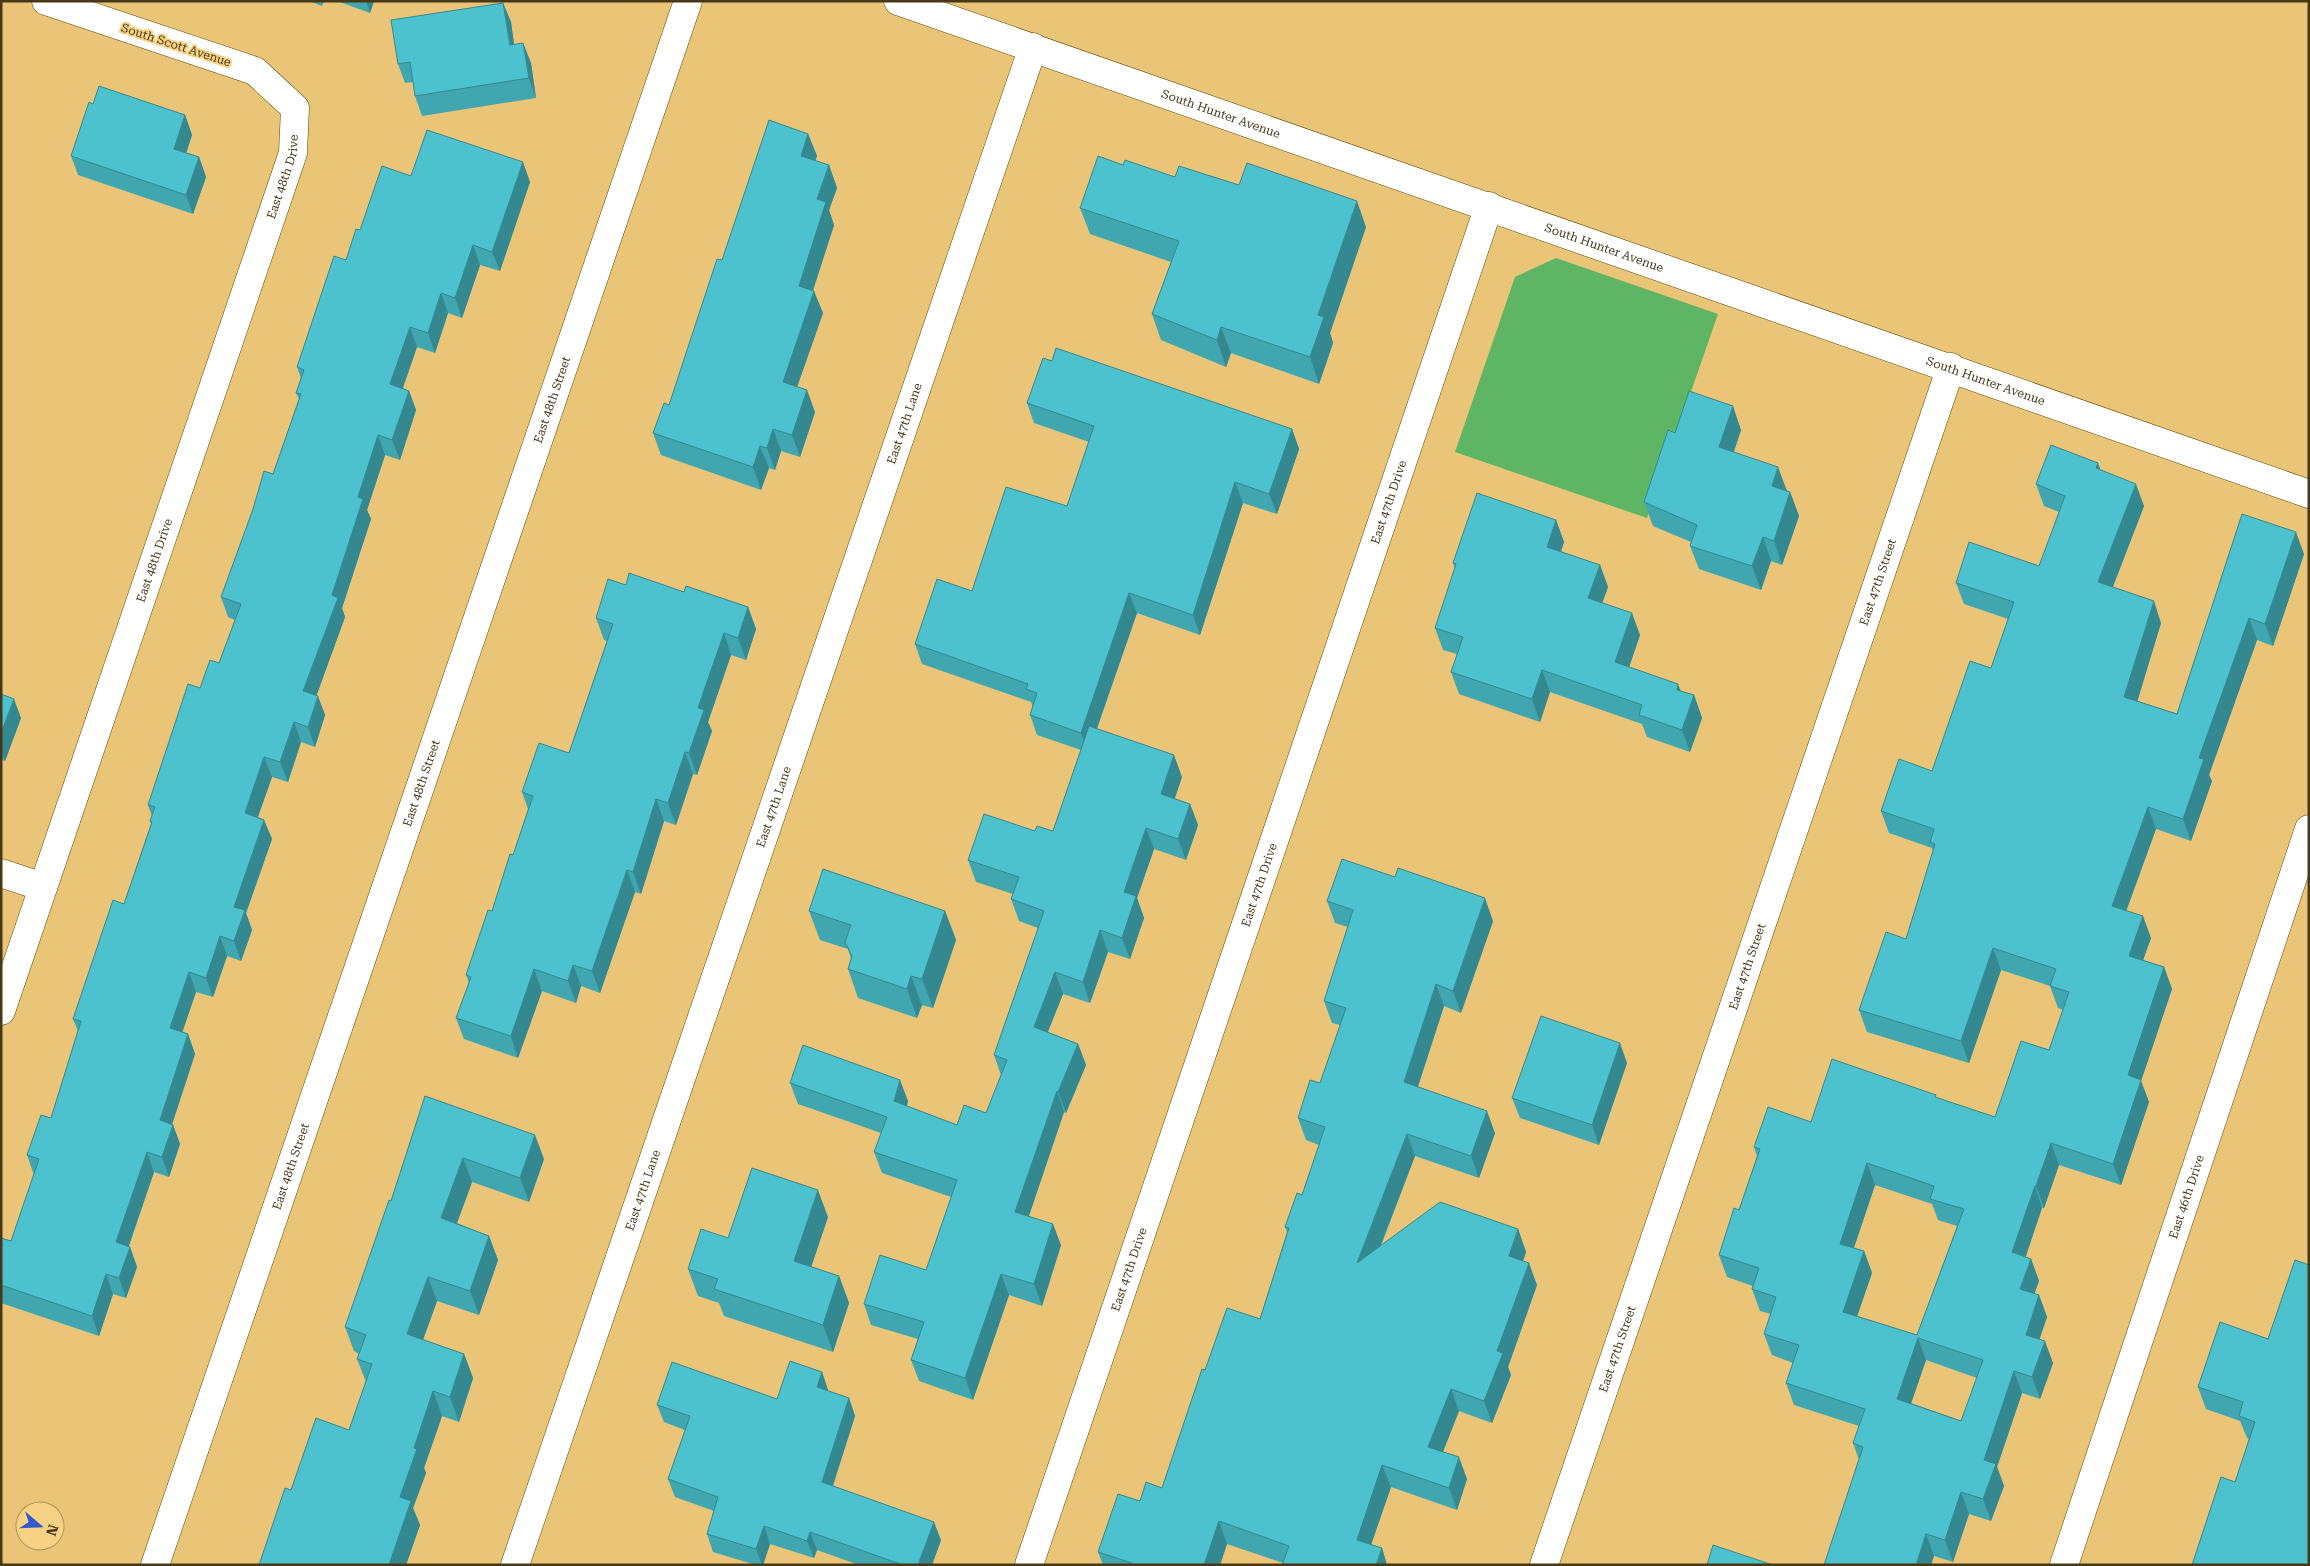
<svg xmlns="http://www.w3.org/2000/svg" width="2310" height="1566" font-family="'Roboto Serif',serif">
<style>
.grass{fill:#5eb564}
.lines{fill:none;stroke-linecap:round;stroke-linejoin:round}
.street-casing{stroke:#604700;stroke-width:29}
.secondary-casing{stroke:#604700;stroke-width:29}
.street{stroke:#fff;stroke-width:28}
.secondary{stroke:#fff;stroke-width:28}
.wall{fill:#40a7b1;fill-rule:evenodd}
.shaded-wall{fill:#348890}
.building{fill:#4bc2ce;stroke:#348890;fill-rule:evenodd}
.labels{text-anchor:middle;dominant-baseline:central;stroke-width:4;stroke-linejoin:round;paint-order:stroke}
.street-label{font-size:12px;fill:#473817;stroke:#f7d284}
</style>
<rect width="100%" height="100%" fill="#eac577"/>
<polygon class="grass" points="1556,258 1718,314 1647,518 1455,452 1515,277"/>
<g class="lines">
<defs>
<g id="street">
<path id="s1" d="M898 1 2309 494"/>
<polyline points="1,873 43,887"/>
<path id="s2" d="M1 1011 293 153 295 108 255 71 46 1"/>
<path id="s3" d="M515 1565 1033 47"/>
<path id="s4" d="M1029 1565 1489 206"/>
<path id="s5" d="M1544 1565 1951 367"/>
<path id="s6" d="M2064 1565 2309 829"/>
</g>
<g id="secondary">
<path id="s7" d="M155 1565 688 1"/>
</g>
</defs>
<use href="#street" class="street-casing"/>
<use href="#secondary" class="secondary-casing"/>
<use href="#street" class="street"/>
<use href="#secondary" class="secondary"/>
</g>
<g class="wall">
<polygon points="309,1 324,1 322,6"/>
<polygon points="337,1 374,1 370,13"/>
<polygon points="503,3 511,22 514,45 523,43 531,63 536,98 422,116 415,96 413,82 405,83 398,64"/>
<polygon points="93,104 185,115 192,135 186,153 199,157 206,177 193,214 78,175 71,156"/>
<polygon points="808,134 817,156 815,161 829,165 837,188 829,210 834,225 813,291 823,313 797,387 815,412 800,457 781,451 775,470 769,468 761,490 661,455 653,433 669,405 722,260"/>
<polygon points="1123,165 1175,177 1366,227 1330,333 1333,343 1319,384 1231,353 1226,367 1161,340 1152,314 1171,262 1090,234 1080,208"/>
<polygon points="411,176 530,182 500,271 480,265 462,318 448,313 435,353 417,347 403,388 409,391 416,410 400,460 385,455 367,510 371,519 342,608 345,617 316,695 325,715 315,747 301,742 288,782 272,777 258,817 264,820 272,839 246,913 252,930 241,961 227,956 213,997 196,992 182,1032 188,1034 195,1054 172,1124 173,1125 180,1144 169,1177 154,1172 129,1246 130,1247 137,1267 126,1298 113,1294 99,1336 1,1303 1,1238 11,1241 34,1175 27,1155 51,1118 78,1031 73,1019 124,904 151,824 150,821 152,816 148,805 200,688 219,663 235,620 228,617 221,597 273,474 299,399 296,393 301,378 297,367 360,230"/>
<polygon points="1052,361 1292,429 1299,449 1277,514 1243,503 1200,635 1137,613 1097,729 1182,777 1174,799 1190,804 1198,825 1186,860 1154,849 1137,898 1144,918 1130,959 1108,952 1090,1003 1063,994 1048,1032 1078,1044 1086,1065 1066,1113 1064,1112 1029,1216 1061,1245 1042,1306 1009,1295 973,1400 919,1381 911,1360 918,1339 871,1325 864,1304 926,1270 951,1197 882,1173 874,1152 881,1133 798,1104 790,1083 908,1101 907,1106 957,1125 986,1113 1001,1075 994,1055 1038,928 1019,921 1011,899 1013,894 976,882 968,860 1035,831 1053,831 1081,750 1037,735 1030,715 1033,707 1031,702 922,664 915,644 972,591 1067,506 1089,442 1034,423 1027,403"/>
<polygon points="1741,430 1734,452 1787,491 1790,492 1799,516 1782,565 1771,561 1761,590 1699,569 1690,546 1691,542 1653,526 1644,502 1675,433"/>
<path d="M2100 470 2144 506 2113 587 2161 623 2137 701 2177 714 2242 514 2304 554 2273 646 2257 640 2209 775 2212 781 2191 841 2156 829 2126 911 2151 938 2143 960 2164 967 2172 989 2141 1081 2149 1102 2121 1185 2059 1165 2044 1208H2042L2025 1257 2031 1259 2039 1281 2034 1294 2039 1295 2047 1317 2039 1339 2053 1363 2040 1399 2022 1393 1997 1467 2004 1486 1991 1521 1969 1514 1953 1562 1934 1556 1931 1565H1824L1859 1460 1853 1443 1859 1426 1794 1405 1786 1383 1793 1363 1772 1355 1764 1334 1771 1314 1760 1311 1752 1289 1753 1286 1727 1277 1719 1255 1739 1210 1757 1156 1754 1147 1811 1122 1938 1098 1995 1117 2049 1050 2063 1010 2058 1008 2050 986 2001 970 1969 1063 1867 1032 1859 1010 1906 939 1933 851 1932 848 1889 833 1881 811 1932 771 1991 668 2008 619 1964 604 1956 583 2039 566 2059 512 2044 506 2036 484ZM1875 1185 1932 1204 1938 1220 1957 1226 1917 1335 1857 1316 1872 1273 1864 1251 1854 1248ZM1926 1360 1977 1378 1961 1421 1911 1403Z"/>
<polygon points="1556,520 1564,542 1561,552 1600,565 1608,587 1602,603 1640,635 1629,667 1681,691 1694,695 1702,718 1690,752 1647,737 1642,724 1550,692 1540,722 1459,694 1451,672 1457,654 1443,650 1435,628 1455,569 1453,563"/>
<polygon points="626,585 684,592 748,607 756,629 746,660 731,655 708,722 712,731 697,775 693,774 676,825 664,821 641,894 635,892 600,993 581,986 576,1003 542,991 518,1058 464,1039 456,1018 469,983 466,975 492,911 513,855 528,809 522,792 569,753 607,641 604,640 596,618"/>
<polygon points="1,694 21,718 5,761 1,760"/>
<polygon points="1327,901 1493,921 1461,1013 1444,1006 1418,1087 1495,1133 1479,1178 1415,1156 1381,1246 1518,1229 1526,1252 1523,1261 1537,1285 1508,1367 1511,1375 1492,1423 1459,1411 1443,1452 1467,1479 1457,1510 1391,1487 1371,1545 1382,1548 1387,1565 1282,1565 1283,1563 1227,1544 1220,1565 1103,1565 1098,1552 1140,1501 1162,1488 1205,1370 1260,1319 1287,1232 1285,1227 1302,1195 1319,1145 1306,1140 1298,1118 1320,1083 1340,1025 1332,1023 1324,1001 1348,927 1335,923"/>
<polygon points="809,911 945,911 956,940 933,1008 922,1005 917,1018 858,998 848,969 851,959 848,949 820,940"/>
<polygon points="1627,1063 1599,1145 1520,1118 1512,1098"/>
<polygon points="425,1096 544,1159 529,1202 472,1182 457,1223 489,1236 498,1260 479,1315 437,1301 423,1340 464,1354 473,1378 459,1422 442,1416 424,1468 426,1473 413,1508 420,1525 406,1565 259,1565 291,1490 349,1430 366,1382 357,1359 359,1354 354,1351 345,1327 391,1201"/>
<polygon points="828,1217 811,1267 839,1276 849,1303 833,1352 724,1316 719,1303 698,1296 688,1269 728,1238"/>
<polygon points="2295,1260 2309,1265 2309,1565 2192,1565 2221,1477 2235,1482 2249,1439 2247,1438 2240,1421 2206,1409 2198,1387 2220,1322 2268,1339"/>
<polygon points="822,1372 828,1390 828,1391 849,1398 855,1416 833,1486 941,1540 932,1565 859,1565 817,1550 814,1558 770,1544 763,1565 756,1565 713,1552 707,1534 714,1511 675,1497 668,1479 685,1430 664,1422 657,1405 777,1399"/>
</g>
<g class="shaded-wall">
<polygon points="366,1 374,1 370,13"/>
<polygon points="503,3 511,22 517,65 510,45"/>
<polygon points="523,43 531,63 536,98 529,78"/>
<polygon points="185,115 192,135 181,169 174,149"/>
<polygon points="808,134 817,156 809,178 801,156"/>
<polygon points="199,157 206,177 193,214 186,195"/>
<polygon points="523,162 530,182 500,271 492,252"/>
<polygon points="829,165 837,188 829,210 834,225 807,308 799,286 817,199"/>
<polygon points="1357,201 1366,227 1330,333 1333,343 1319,384 1310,357 1318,315"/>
<polygon points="473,245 480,265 462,318 455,298"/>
<polygon points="814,291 823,313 791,404 783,382"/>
<polygon points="441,293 448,313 435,353 428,333"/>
<polygon points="410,327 417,347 397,404 390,384"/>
<polygon points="1221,327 1231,353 1226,367 1217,340"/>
<polygon points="807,390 815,412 800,457 792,435"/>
<polygon points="409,391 416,410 400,460 392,440"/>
<polygon points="1733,406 1741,430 1727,471 1719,447"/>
<polygon points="773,429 781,451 775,470 767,448"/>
<polygon points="1292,429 1299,449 1277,514 1269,494"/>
<polygon points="378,435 385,455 367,510 371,519 342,608 345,617 311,711 303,691 332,595 358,497"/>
<polygon points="760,446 769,468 761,490 753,467"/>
<polygon points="2098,463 2106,485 2096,468"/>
<polygon points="1778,467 1787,491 1772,486"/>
<polygon points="1235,482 1243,503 1200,635 1193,615"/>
<polygon points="2136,484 2144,506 2106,604 2098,582"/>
<polygon points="1790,492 1799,516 1782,565 1774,541"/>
<polygon points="1556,520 1564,542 1555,569 1547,547"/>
<polygon points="2296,532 2304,554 2273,646 2265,624"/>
<polygon points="1763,537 1771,561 1761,590 1752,566"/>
<polygon points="1600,565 1608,587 1596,620 1588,598"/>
<polygon points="1129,593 1137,613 1088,753 1081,733"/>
<polygon points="2154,601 2161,623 2132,719 2124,697"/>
<polygon points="748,607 756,629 746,660 738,638"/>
<polygon points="1632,613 1640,635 1623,685 1615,662"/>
<polygon points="2249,618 2257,640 2209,775 2212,781 2191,841 2183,819 2199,758"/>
<polygon points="724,633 731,655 708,722 712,731 697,775 689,753 698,708"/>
<polygon points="1542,670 1550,692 1540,722 1532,699"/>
<polygon points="1678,684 1686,706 1677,690"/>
<polygon points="1694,695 1702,718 1690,752 1682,730"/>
<polygon points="318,696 325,715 315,747 308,727"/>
<polygon points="14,699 21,718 5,761 1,750 1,733"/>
<polygon points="294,722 301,742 288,782 280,762"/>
<polygon points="685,752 693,774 676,825 668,803"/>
<polygon points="1174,755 1182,777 1169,816 1161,794"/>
<polygon points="264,757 272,777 252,833 245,813"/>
<polygon points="656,799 664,821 641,894 633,872"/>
<polygon points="1190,804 1198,825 1186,860 1178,839"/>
<polygon points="2148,807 2156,829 2120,928 2112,906"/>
<polygon points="264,820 272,839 246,913 252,930 241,961 234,941 234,907"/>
<polygon points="1146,828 1154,849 1137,898 1144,918 1130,959 1122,938 1124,892"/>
<polygon points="627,870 635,892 600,993 592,971"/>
<polygon points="1485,898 1493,921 1461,1013 1453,991"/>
<polygon points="945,911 956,940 933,1008 922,979"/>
<polygon points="2143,916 2151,938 2137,977 2129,956"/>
<polygon points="1100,930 1108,952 1090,1003 1083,982"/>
<polygon points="220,936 227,956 213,997 206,978"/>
<polygon points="1993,948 2001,970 1969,1063 1961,1041"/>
<polygon points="573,965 581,986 576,1003 568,981"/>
<polygon points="2164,967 2172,989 2141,1081 2149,1102 2121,1185 2113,1164 2128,1075"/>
<polygon points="534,969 542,991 518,1058 511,1036"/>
<polygon points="189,972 196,992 177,1048 170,1028"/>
<polygon points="1055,972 1063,994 1041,1048 1034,1027"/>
<polygon points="911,976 922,1005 917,1018 907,989"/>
<polygon points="1436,984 1444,1006 1412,1104 1404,1082"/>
<polygon points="188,1034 195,1054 167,1140 160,1120"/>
<polygon points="1620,1043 1627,1063 1599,1145 1592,1125"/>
<polygon points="1078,1044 1086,1065 1066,1113 1058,1092"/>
<polygon points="900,1080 908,1101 902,1123 894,1101"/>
<polygon points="1057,1091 1064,1112 1023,1233 1015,1212"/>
<polygon points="1487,1111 1495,1133 1479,1178 1471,1156"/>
<polygon points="173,1125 180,1144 169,1177 162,1157"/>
<polygon points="1407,1134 1415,1156 1365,1285 1357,1263"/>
<polygon points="535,1135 544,1159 529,1202 520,1178"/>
<polygon points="2051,1143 2059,1165 2044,1208 2036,1186"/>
<polygon points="147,1152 154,1172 123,1262 116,1242"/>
<polygon points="463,1158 472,1182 450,1242 441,1218"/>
<polygon points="1867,1163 1875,1185 1848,1265 1840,1244"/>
<polygon points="2035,1186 2042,1208 2020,1274 2012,1252"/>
<polygon points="818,1190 828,1217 804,1288 794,1261"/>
<polygon points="1053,1224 1061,1245 1042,1306 1034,1284"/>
<polygon points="1518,1229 1526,1252 1517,1278 1509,1256"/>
<polygon points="489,1236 498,1260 479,1315 470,1291"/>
<polygon points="130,1247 137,1267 126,1298 119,1278"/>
<polygon points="1864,1251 1872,1273 1851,1334 1843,1312"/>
<polygon points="2031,1259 2039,1281 2028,1311 2020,1289"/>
<polygon points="1529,1263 1537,1285 1508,1367 1511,1375 1492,1423 1484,1401 1497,1351"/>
<polygon points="106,1274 113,1294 99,1336 92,1316"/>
<polygon points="1001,1274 1009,1295 973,1400 965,1378"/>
<polygon points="839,1276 849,1303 833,1352 823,1325"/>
<polygon points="428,1277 437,1301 416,1359 407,1334"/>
<polygon points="2039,1295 2047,1317 2034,1356 2026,1335"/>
<polygon points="1918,1338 1926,1360 1905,1421 1897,1399"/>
<polygon points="2045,1341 2053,1363 2040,1399 2032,1377"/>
<polygon points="464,1354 473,1378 459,1422 450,1397"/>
<polygon points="2014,1371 2022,1393 1997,1467 2004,1486 1991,1521 1983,1499 1984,1460"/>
<polygon points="822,1372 828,1390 823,1405 817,1387"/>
<polygon points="1451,1389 1459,1411 1436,1469 1428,1447"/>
<polygon points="433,1391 442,1416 424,1468 426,1473 413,1508 420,1525 406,1565 389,1565 400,1497 414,1448"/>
<polygon points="849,1398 855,1416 828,1500 822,1482"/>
<polygon points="1459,1457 1467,1479 1457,1510 1449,1488"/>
<polygon points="1382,1465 1391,1487 1365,1562 1357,1540"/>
<polygon points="1961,1492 1969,1514 1953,1562 1945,1540"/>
<polygon points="1219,1521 1227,1544 1220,1565 1204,1565"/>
<polygon points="934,1522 941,1540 932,1565 918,1565"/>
<polygon points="764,1526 770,1544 763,1565 762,1565 756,1549"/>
<polygon points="810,1532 817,1550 814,1558 807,1541"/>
<polygon points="1926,1534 1934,1556 1931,1565 1916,1565"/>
<polygon points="1382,1548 1387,1565 1376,1565"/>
</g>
<g class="building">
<polygon points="503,3 510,45 523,43 529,78 415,96 410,62 398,64 391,20"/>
<polygon points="99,86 185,115 174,149 199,157 186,195 71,156 89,102 93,104"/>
<polygon points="769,120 808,134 801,156 829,165 817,199 826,202 799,286 814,291 783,382 807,390 792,435 773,429 767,448 760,446 753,467 653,433 664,403 669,405 717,259 722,260"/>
<polygon points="427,130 523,162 492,252 473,245 455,298 441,293 428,333 410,327 390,384 409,391 392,440 378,435 358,497 363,499 332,595 338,598 303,691 318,696 308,727 294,722 280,762 264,757 245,813 264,820 234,907 245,910 234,941 220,936 206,978 189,972 170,1028 188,1034 160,1120 173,1125 162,1157 147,1152 116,1242 130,1247 119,1278 106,1274 92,1316 1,1285 1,1238 11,1241 39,1159 27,1155 41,1115 51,1118 81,1021 73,1019 113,900 124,904 152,822 150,821 155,807 148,805 188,684 200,688 210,660 219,663 241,604 221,597 253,509 264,471 273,474 301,394 296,393 304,370 297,367 334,256 346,260 356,229 360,230 382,166 411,176"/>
<polygon points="1098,156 1123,165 1125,160 1175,177 1179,166 1239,185 1247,163 1357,201 1318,315 1324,317 1310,357 1221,327 1217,340 1152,314 1179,241 1080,208"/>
<polygon points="1056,348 1292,429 1269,494 1235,482 1193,615 1129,593 1081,733 1030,715 1037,693 1026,689 1028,684 915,644 937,579 972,591 1006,487 1067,506 1094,426 1027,403 1043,358 1052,361"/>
<polygon points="1689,391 1733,406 1719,447 1778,467 1772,486 1790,492 1774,541 1763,537 1752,566 1690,546 1697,525 1644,502 1668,430 1675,433"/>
<path d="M2051 445 2098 463 2096 468 2136 484 2098 582 2154 601 2124 697 2177 714 2242 514 2296 532 2265 624 2249 618 2199 758 2204 759 2183 819 2148 807 2112 906 2143 916 2129 956 2164 967 2128 1075 2141 1080 2113 1164 2051 1143 2036 1186H2035L2012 1252 2031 1259 2020 1289 2039 1295 2026 1335 2045 1341 2032 1377 2014 1371 1984 1460 1996 1464 1983 1499 1961 1492 1945 1540 1926 1534 1916 1565H1824L1863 1447 1853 1443 1865 1409 1786 1383 1799 1345 1764 1334 1776 1297 1752 1289 1759 1268 1719 1255 1734 1208 1739 1210 1760 1149 1754 1147 1768 1107 1811 1122 1832 1059 1936 1095 1935 1097 1995 1117 2021 1041 2049 1050 2069 992 2050 986 2056 969 1993 948 1961 1041 1859 1010 1886 932 1906 939 1935 844 1930 842 1934 829 1881 811 1899 759 1932 771 1970 661 1991 668 2014 602 1956 583 1969 542 2039 566 2065 496 2036 484ZM1867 1163 1934 1186 1930 1199 1964 1209 1917 1335 1843 1312 1864 1251 1840 1244ZM1918 1338 1983 1360 1961 1421 1897 1399Z"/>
<polygon points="1477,493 1556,520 1547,547 1600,565 1588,598 1632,613 1615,662 1678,684 1677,690 1694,695 1682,730 1639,715 1642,705 1542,670 1532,699 1451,672 1463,637 1435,628 1456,564 1453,563"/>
<polygon points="629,573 684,592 686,586 748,607 738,638 724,633 698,708 704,710 689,753 685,752 668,803 656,799 633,872 627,870 592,971 573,965 568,981 534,969 511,1036 456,1018 471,977 466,975 488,910 492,911 510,854 513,855 533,796 522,792 539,743 569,753 613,624 596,618 608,579 626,585"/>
<polygon points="1,694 14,699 1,733"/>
<polygon points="1089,726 1174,755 1161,794 1190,804 1178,839 1146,828 1124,892 1136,896 1122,938 1100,930 1083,982 1055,972 1034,1027 1078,1044 1058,1092 1057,1091 1015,1212 1053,1224 1034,1284 1001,1274 965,1378 911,1360 924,1322 864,1304 880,1255 926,1270 957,1180 874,1152 887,1117 790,1083 803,1045 900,1080 894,1101 957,1125 964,1105 986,1113 1007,1060 994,1055 1044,911 1011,899 1019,877 968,860 984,814 1035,831 1037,826 1053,831"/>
<polygon points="1342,859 1395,877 1398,868 1485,898 1453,991 1436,984 1404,1082 1487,1111 1471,1156 1407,1134 1357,1263 1440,1202 1518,1229 1509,1256 1529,1263 1497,1351 1503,1353 1484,1401 1451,1389 1428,1447 1459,1457 1449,1488 1382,1465 1357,1540 1382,1548 1376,1565 1282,1565 1289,1546 1219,1521 1204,1565 1131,1565 1132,1563 1098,1552 1118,1494 1140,1501 1146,1482 1162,1488 1202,1369 1205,1370 1227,1308 1260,1319 1289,1228 1285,1227 1297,1193 1302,1195 1325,1127 1298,1118 1310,1080 1320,1083 1346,1008 1324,1001 1353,910 1327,901"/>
<polygon points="823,869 945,911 922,979 911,976 907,989 848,969 852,956 845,942 851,925 809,911"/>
<polygon points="1541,1016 1620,1043 1592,1125 1512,1098"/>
<polygon points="425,1096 535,1135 520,1178 463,1158 441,1218 489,1236 470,1291 428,1277 407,1334 464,1354 450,1397 433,1391 414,1448 417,1449 400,1497 411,1501 389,1565 259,1565 285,1488 291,1490 316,1418 349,1430 372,1364 357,1359 366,1335 345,1327 389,1200 391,1201"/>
<polygon points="752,1168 818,1190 794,1261 839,1276 823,1325 714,1289 718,1279 688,1269 701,1229 728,1238"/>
<polygon points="2295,1260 2309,1265 2309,1565 2192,1565 2221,1477 2235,1482 2255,1422 2239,1416 2243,1402 2198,1387 2220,1322 2268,1339"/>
<polygon points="790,1361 822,1372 817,1387 849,1398 822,1482 934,1522 918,1565 903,1565 810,1532 807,1541 764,1526 756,1549 707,1534 718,1497 668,1479 690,1416 657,1405 672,1362 777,1399"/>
<polygon points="1713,1545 1773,1565 1707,1565"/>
</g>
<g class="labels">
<g class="street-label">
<text transform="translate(176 45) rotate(18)">South Scott Avenue</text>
<text stroke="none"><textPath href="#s1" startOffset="342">South Hunter Avenue</textPath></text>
<text stroke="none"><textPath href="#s2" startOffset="881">East 48th Drive</textPath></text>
<text stroke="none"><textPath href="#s1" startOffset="748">South Hunter Avenue</textPath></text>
<text stroke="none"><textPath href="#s1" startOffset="1152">South Hunter Avenue</textPath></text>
<text stroke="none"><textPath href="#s7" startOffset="1231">East 48th Street</textPath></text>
<text stroke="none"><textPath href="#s3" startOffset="1206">East 47th Lane</textPath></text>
<text stroke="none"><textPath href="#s4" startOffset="1122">East 47th Drive</textPath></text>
<text stroke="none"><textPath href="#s2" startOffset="476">East 48th Drive</textPath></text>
<text stroke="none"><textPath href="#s5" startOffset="1038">East 47th Street</textPath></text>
<text stroke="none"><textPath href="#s7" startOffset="826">East 48th Street</textPath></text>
<text stroke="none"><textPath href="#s3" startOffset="801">East 47th Lane</textPath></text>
<text stroke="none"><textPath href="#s4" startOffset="718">East 47th Drive</textPath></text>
<text stroke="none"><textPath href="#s5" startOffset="632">East 47th Street</textPath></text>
<text stroke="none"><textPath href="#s7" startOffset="421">East 48th Street</textPath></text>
<text stroke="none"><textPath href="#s3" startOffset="396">East 47th Lane</textPath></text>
<text stroke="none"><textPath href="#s6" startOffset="388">East 46th Drive</textPath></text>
<text stroke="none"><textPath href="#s4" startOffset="312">East 47th Drive</textPath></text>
<text stroke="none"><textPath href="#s5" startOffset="228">East 47th Street</textPath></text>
</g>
</g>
<rect width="2310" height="1566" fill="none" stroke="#473817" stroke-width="5"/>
<g transform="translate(40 1526) rotate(109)"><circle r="24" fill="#f7d284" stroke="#b19458"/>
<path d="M0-4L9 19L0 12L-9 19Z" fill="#315aca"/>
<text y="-8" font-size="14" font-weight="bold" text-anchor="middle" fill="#473817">N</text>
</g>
</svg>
